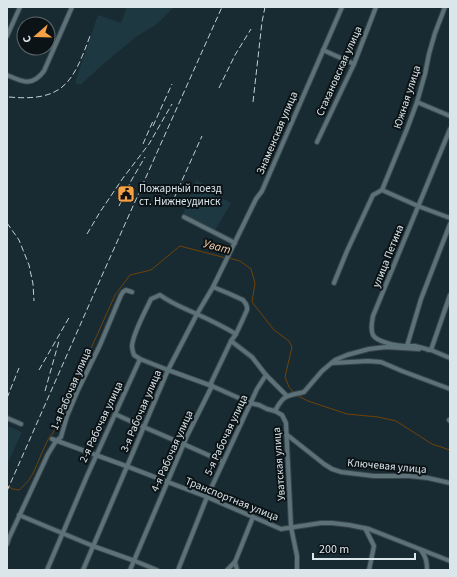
<svg xmlns="http://www.w3.org/2000/svg" width="457" height="577" font-family="'Source Sans 3',sans-serif">
<style>
.built{fill:#1e3841}
.lines{fill:none;stroke-linecap:round;stroke-linejoin:round}
.stream{stroke:#6f4207;stroke-width:1}
.minor-casing{stroke:#37464c;stroke-width:6}
.minor{stroke:#5d7179;stroke-width:4}
.rail{stroke:#c2ced3;stroke-width:1;stroke-dasharray:6 3;stroke-linecap:butt}
.labels{text-anchor:middle;dominant-baseline:central;stroke-width:4;stroke-linejoin:round;paint-order:stroke}
.street-label{font-size:11px;fill:#dbe6eb;stroke:#0b1316}
.poi-label{font-size:11px;fill:#dbe6eb;stroke:#0b1316;text-anchor:start}
.water-label{font-size:12px;font-style:italic;fill:#f9cea5;stroke:#0b1316}
</style>
<rect width="100%" height="100%" fill="#192b32"/>
<g class="built">
<polygon points="127,7 174,7 157,24 137,36 108,60 80,85 75,83 98,15 121,23"/>
<polygon points="196,180 214,189 213,193 231,203 215,230 183,214"/>
<polygon points="7,426 22,432 7,465"/>
</g>
<g class="lines">
<g class="stream">
<polyline points="229,258 240,261 251,269 255,283 252,302 274,330 289,341 292,347 285,377 289,387 294,393"/>
<polyline points="296,395 308,401 347,414 378,417 396,421 432,444 450,450"/>
<path d="M7 486 13 489 19 490C34 479 37 462 45 446 47 441 49 437 53 433L115 295 130 275 151 270 180 246 226 258"/>
</g>
<defs>
<g id="minor">
<polyline points="7,36 20,7"/>
<polyline points="323,50 354,64"/>
<path d="M7 75C23 82 32 87 44 71L72 7"/>
<polyline points="417,102 450,116"/>
<polyline points="317,142 354,64 376,7"/>
<polyline points="382,190 407,129 417,102 425,74 429,54 435,33 445,7"/>
<polyline points="382,190 418,206 450,218"/>
<polyline points="184,217 235,243"/>
<polyline points="334,283 347,251 373,195 382,190"/>
<polyline points="231,341 252,357 266,375 287,396"/>
<polyline points="407,346 421,299 450,224"/>
<polyline points="428,350 431,350 450,358"/>
<path d="M431 350C425 349 420 347 415 346 412 346 409 346 405 346 397 346 377 342 373 335 370 329 372 323 373 316L450 129"/>
<polyline points="431,350 450,295"/>
<polyline points="140,359 168,370 212,386 250,403 259,405 267,409 275,411 282,415 286,423 291,527 297,556 297,570"/>
<polyline points="332,363 368,361 381,362 402,371 450,389"/>
<path d="M275 411C284 394 287 396 304 392L322 371 335 360 347 355 369 349 386 347 419 349"/>
<path d="M115 414C151 431 188 445 223 462"/>
<polyline points="7,418 21,424"/>
<polyline points="449,420 450,421"/>
<polyline points="286,434 324,464 332,469 341,472 374,476 409,476 428,478 450,483"/>
<polyline points="52,439 126,466 207,497 281,529 321,523 332,523 349,525 369,529 450,561"/>
<polyline points="19,515 93,546 135,561 157,570"/>
<polyline points="365,528 374,546 369,570"/>
<polyline points="7,544 9,538 48,454 56,441 61,437 67,416 78,390 100,345 121,295 123,292 126,290 132,292"/>
<path d="M421 550C426 557 427 562 427 570"/>
<polyline points="235,562 237,570"/>
<path d="M47 570 87 476 140 359 134 355C133 352 132 349 132 346 133 333 145 312 151 299L160 295C172 304 186 309 199 315 212 321 224 327 236 334"/>
<polyline points="83,570 168,370 197,314 213,287 256,199 262,191 342,7"/>
<polyline points="130,570 187,436 212,386 211,383 231,341 236,334 243,319 247,310 247,307 246,304 243,300 230,294 213,287"/>
<polyline points="178,570 207,497 257,389 266,375"/>
<polyline points="227,570 235,562 253,517"/>
</g>
</defs>
<use href="#minor" class="minor-casing"/>
<use href="#minor" class="minor"/>
<g class="rail">
<polyline points="219,88 235,55 251,29"/>
<path d="M9 97C64 102 73 82 90 36"/>
<polyline points="253,102 262,22 265,7"/>
<polyline points="153,126 172,84"/>
<polyline points="143,144 153,121"/>
<polyline points="171,205 202,136"/>
<polyline points="119,206 131,181 145,157"/>
<polyline points="7,223 19,240 29,265 33,284 34,301"/>
<polyline points="87,234 100,212 123,178 149,144 172,104"/>
<polyline points="39,370 70,316"/>
<polyline points="45,391 59,341"/>
<polyline points="7,398 19,368"/>
<polyline points="7,491 100,280 222,7"/>
</g>
</g>
<defs>
<symbol id="civic-square" viewBox="-11 -11 22 22"><rect x="-9" y="-9" width="18" height="18" rx="4" fill="#f5a246" stroke="#0b1316"/><path d="M-.6-6.5H3V-4.5H.6V-3L4-1V1h2V6H-6V1h2V-1L-.6-3ZM-1.2 2.5V6h2.4V2.5Z" fill="#111"/></symbol>
</defs>
<g fill-rule="evenodd">
<use href="#civic-square" x="116" y="184" width="20" height="20"/>
</g>
<g class="labels">
<g class="street-label">
<text transform="translate(339 71) rotate(-66)">Стахановская улица</text>
<text transform="translate(407 97) rotate(-72)">Южная улица</text>
<text transform="translate(277 133) rotate(-67)">Знаменская улица</text>
<text transform="translate(388 256) rotate(-68)">улица Петина</text>
<text transform="translate(71 389) rotate(-67)">1-я Рабочая улица</text>
<text transform="translate(141 411) rotate(-67)">3-я Рабочая улица</text>
<text transform="translate(101 422) rotate(-65)">2-я Рабочая улица</text>
<text transform="translate(226 435) rotate(-65)">5-я Рабочая улица</text>
<text transform="translate(172 451) rotate(-66)">4-я Рабочая улица</text>
<text transform="translate(279 464) rotate(-94)">Уватская улица</text>
<text transform="translate(387 466) rotate(5)">Ключевая улица</text>
<text transform="translate(232 499) rotate(22)">Транспортная улица</text>
</g>
<g class="poi-label">
<text x="139" y="188">Пожарный поезд<tspan x="139" dy="13">ст. Нижнеудинск</tspan></text>
</g>
<g class="water-label">
<text transform="translate(217 247) rotate(14)">Уват</text>
</g>
</g>
<rect width="457" height="577" fill="none" stroke="#dbe6eb" stroke-width="16"/>
<g transform="translate(36 36) rotate(250)"><circle r="19" fill="#0b1316" stroke="#5e676b"/>
<path d="M0-3L7 15L0 10L-7 15Z" fill="#f5a246"/>
<text y="-6" font-size="11" font-weight="bold" text-anchor="middle" fill="#dbe6eb">С</text>
</g>
<path d="M313 553v6h102v-6" fill="none" stroke="#dbe6eb" stroke-width="2"/>
<text x="319" y="553" font-size="12" fill="#dbe6eb" stroke="#0b1316" stroke-width="3" paint-order="stroke">200 m</text>
</svg>
